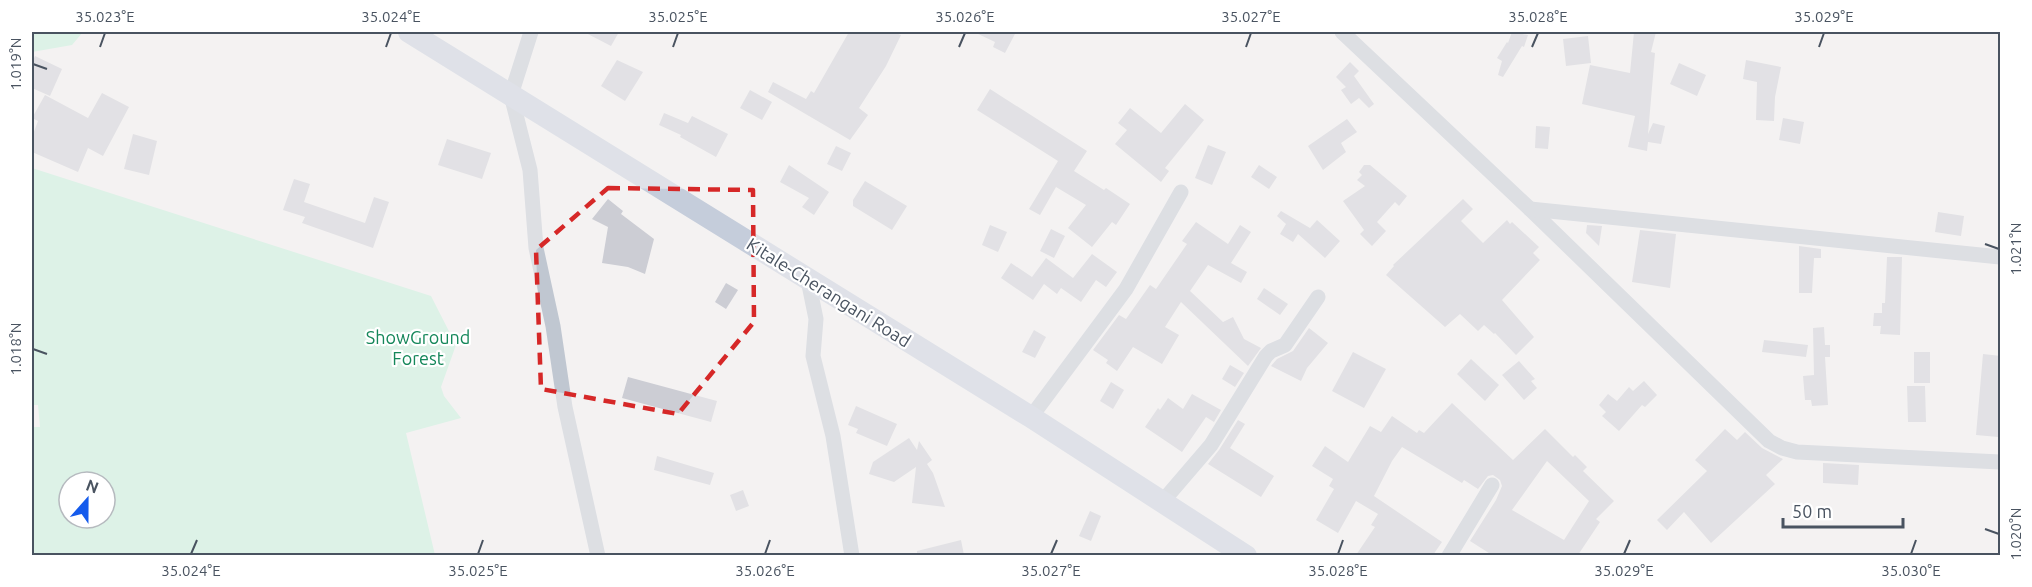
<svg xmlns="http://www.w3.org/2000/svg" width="2032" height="587" font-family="Ubuntu,sans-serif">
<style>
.green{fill:#c1f2d9;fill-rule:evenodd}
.building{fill:#cccdd4;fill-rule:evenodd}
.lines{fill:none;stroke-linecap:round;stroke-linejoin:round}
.minor{stroke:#c0c7d1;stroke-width:15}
.secondary{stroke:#c5cddb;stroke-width:22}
.marked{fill:none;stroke:#d62828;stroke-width:4.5;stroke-dasharray:12 8;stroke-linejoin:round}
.ticks{fill:none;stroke:#495360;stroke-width:2}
.labels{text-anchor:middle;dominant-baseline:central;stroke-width:4.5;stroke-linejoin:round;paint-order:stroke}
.street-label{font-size:18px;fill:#495360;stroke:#fff}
.park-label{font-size:18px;fill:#15875a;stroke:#fff}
.neatline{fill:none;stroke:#495360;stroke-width:2}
.ticks-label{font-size:15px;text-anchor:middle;fill:#495360}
</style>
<rect width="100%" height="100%" fill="#f4f2f2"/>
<g class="green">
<polygon points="32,32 83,32 72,45 32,52"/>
<path d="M32 168 431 296 456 345 441 387 444 396 461 418 406 433 435 555H32V427H40L38 405H32ZM69 482H105V518H69Z"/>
</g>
<g class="building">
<polygon points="584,32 619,32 611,46"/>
<polygon points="849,32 893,32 901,35 886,66 859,108 868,115 850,140 768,92 773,82 806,99 811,91 814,93"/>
<polygon points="974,32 1016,32 1005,53 993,47 995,42"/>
<polygon points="1512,32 1528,35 1524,47 1522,46 1503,77 1498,75 1502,61 1497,58 1507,42 1508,43"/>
<polygon points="1634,32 1656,32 1651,52 1655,53 1648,134 1653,123 1665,126 1661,144 1648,142 1647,151 1628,147 1635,116 1582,104 1590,65 1630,73"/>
<polygon points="1588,36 1591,63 1566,66 1563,39"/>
<polygon points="35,56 62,69 50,96 32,88 32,63"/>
<polygon points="617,60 643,72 625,101 601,86"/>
<polygon points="1746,60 1781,67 1775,97 1774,121 1756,120 1757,82 1743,79"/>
<polygon points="1350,62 1359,71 1354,76 1374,104 1369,108 1359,98 1351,104 1341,90 1346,87 1336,77"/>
<polygon points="1679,63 1706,75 1697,96 1670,84"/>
<polygon points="990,89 1087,151 1074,171 1104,190 1106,188 1130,204 1116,225 1112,222 1092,247 1068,228 1086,205 1056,187 1040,215 1029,209 1058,161 977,110"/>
<polygon points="750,90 772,102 762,120 740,108"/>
<polygon points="102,93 129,107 103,156 88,148 78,172 32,152 32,137 38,121 32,118 45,95 88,118"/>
<polygon points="1185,104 1204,120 1165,168 1169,171 1161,182 1115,144 1127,130 1118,123 1130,108 1161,133"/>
<polygon points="664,113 688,123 692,116 728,134 716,157 680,137 681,135 659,125"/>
<polygon points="1783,118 1804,122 1800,144 1779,140"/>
<polygon points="1347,119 1357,132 1341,143 1346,152 1323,170 1308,146"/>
<polygon points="1536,126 1550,127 1548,149 1535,148"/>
<polygon points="133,134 157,141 149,175 124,169"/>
<polygon points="447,139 491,153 482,179 438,165"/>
<polygon points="1208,145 1226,152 1212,185 1195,178"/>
<polygon points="836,146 851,153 842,171 827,164"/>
<polygon points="789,165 829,192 814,215 802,207 809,198 780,182"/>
<polygon points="1259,165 1277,177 1269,189 1251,177"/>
<polygon points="1364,165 1370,165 1407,196 1399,206 1395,202 1377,222 1386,231 1372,246 1360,234 1364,230 1343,201 1365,186 1357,180 1362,175 1359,172"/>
<polygon points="294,179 310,184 304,202 365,223 374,197 389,202 373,248 302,223 305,217 283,210"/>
<polygon points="865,181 907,206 892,230 853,206 853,200"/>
<polygon points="608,199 623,211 621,214 654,239 645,274 628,267 602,263 608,227 592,219"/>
<polygon points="1463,199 1473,209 1461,221 1483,243 1507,220 1510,224 1512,222 1539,247 1533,253 1540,260 1502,300 1534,337 1516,355 1495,333 1494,334 1484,325 1478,331 1460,314 1445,327 1386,275 1394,266 1393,265"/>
<polygon points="1281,211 1310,228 1317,220 1340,241 1325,258 1298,234 1293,242 1280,234 1286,224 1277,216"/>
<polygon points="1938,212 1964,216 1961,236 1935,232"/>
<polygon points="1196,222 1228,244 1240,225 1251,232 1231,263 1247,272 1241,283 1208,265 1190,291 1223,322 1233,317 1244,339 1261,348 1248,366 1181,302 1165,327 1179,335 1162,364 1133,347 1117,371 1106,363 1108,360 1093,350 1119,315 1126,319 1150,285 1156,289 1187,244 1182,241"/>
<polygon points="990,225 1007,232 998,252 982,245"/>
<polygon points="1587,225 1602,226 1599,246 1586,233"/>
<polygon points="1051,229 1065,236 1054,258 1040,251"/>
<polygon points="1640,230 1676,234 1670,288 1632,282"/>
<polygon points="1799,246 1821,249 1821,258 1814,258 1812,293 1799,293"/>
<polygon points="1092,254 1117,272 1106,287 1096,280 1081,302 1061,288 1057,294 1044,284 1033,300 1001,278 1011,263 1032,277 1046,258 1073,278"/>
<polygon points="1887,257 1902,257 1900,335 1880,334 1881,326 1873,326 1874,313 1882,313 1882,303 1885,303"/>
<polygon points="726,283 738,290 726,309 715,302"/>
<polygon points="1264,288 1288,304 1280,315 1257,299"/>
<polygon points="1824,327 1825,345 1830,345 1830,357 1825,357 1828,405 1812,406 1811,400 1805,400 1803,376 1814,375 1813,328"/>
<polygon points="1309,328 1328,343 1307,368 1301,381 1271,366 1277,359 1293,351"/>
<polygon points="1034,330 1046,337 1035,358 1022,352"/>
<polygon points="1764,340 1808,345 1806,357 1762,352"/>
<polygon points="1353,352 1386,369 1364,408 1332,391"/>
<rect x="1914" y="352" width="16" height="31"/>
<polygon points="1983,354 2001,356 2001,410 1998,437 1976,435"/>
<polygon points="1471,359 1499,385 1485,401 1457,374"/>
<polygon points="1519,361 1535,379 1531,381 1537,388 1524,400 1502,375"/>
<polygon points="1230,365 1244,373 1235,387 1222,379"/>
<polygon points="628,377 717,401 711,422 622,398"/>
<polygon points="1644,381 1657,395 1645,407 1642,405 1619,431 1602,416 1606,412 1599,405 1608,394 1617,401 1629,387 1633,391"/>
<polygon points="1111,382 1124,390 1113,409 1100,401"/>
<polygon points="1907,386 1925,386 1926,422 1908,422"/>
<polygon points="1192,394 1221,410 1214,422 1206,417 1182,452 1145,427 1158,408 1160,410 1168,398 1183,409"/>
<path d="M1452 403 1513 460 1545 429 1573 457 1575 455 1587 467 1583 471 1614 501 1596 519 1600 522 1578 555H1492L1470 541 1496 500 1502 486 1500 480 1493 475 1488 476 1478 489 1464 480 1462 483 1402 447 1392 461 1374 496 1442 542 1433 555H1356L1375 527 1371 525 1378 514 1356 501 1338 533 1316 520 1334 489 1329 486 1333 479 1312 466 1325 446 1348 462 1370 426 1381 432 1392 416 1417 433 1419 430 1424 433ZM1547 461 1589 501 1564 540 1512 510Z"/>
<polygon points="856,406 897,424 887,446 856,433 858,429 848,425"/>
<polygon points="1238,420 1245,424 1230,448 1274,476 1261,497 1208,464 1219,450"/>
<polygon points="1725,429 1737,440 1745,432 1762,448 1783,459 1766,475 1775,484 1711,543 1684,512 1667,530 1657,520 1707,471 1695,460"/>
<polygon points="909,438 917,450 919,441 932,460 927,464 933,473 945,507 912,503 916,467 894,482 869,474 873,462"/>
<polygon points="657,456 714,473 710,485 654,470"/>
<polygon points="1823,463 1859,465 1858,485 1823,483"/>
<polygon points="743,490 749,506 736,511 730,495"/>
<polygon points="1090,511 1101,516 1091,541 1079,536"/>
<polygon points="961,540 964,555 917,555 917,551"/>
</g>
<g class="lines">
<g class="minor">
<polyline points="531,32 511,95 530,170 536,248 553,326 565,407 598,556"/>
<polyline points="1342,32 1530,209 1769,441 1782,448 1797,452 2000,462"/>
<polyline points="1530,209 2000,257"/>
<polyline points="808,280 816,319 813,356 833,436 852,556"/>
<polyline points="1031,417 1126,289 1181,192"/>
<polyline points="1163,501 1211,445 1266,356 1271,351 1285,345 1318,297"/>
<polyline points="1449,556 1492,485"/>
</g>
<polyline class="secondary" points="409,32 1031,417 1246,556"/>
</g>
<path d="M0 0H2032V587H0ZM608 188 753 190 754 322 678 414 541 389 536 250Z" fill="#f4f2f2" fill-opacity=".55" fill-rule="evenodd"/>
<path class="marked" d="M608 188 753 190 754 322 678 414 541 389 536 250Z"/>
<path class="ticks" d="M100 47 105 33M386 47 391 33M673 47 678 33M959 47 965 33M1246 47 1251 33M1532 47 1538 33M1819 47 1824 33M33 64 47 69M1985 244 1999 249M33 349 47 354M1985 529 1999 534M191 554 197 540M478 554 483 540M765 554 770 540M1051 554 1057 540M1338 554 1343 540M1624 554 1630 540M1911 554 1916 540"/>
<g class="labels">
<g class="street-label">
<text transform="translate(829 292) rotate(32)">Kitale-Cherangani Road</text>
</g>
<g class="park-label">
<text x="418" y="337">ShowGround<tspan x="418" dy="21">Forest</tspan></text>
</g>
</g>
<rect width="2032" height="587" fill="none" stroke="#ffffff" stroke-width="66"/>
<g transform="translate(87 500) rotate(21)"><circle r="28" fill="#ffffff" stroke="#b6babf" stroke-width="1.5"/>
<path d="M0-4.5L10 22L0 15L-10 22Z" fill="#155bec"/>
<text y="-9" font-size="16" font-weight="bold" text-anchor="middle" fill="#495360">N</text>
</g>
<path d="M1783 518v9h120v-9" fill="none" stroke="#495360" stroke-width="3"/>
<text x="1792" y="518" font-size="18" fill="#495360" stroke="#ffffff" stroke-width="4.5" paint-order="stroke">50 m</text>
<rect x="33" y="33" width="1966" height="521" class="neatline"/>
<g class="ticks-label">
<text x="105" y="22">35.023°E</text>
<text x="391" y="22">35.024°E</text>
<text x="678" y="22">35.025°E</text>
<text x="965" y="22">35.026°E</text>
<text x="1251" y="22">35.027°E</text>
<text x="1538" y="22">35.028°E</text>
<text x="1824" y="22">35.029°E</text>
<text transform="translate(16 64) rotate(-90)" y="5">1.019°N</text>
<text transform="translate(2016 249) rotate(-90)" y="5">1.021°N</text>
<text transform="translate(16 349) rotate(-90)" y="5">1.018°N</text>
<text transform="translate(2016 534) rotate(-90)" y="5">1.020°N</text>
<text x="191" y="576">35.024°E</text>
<text x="478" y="576">35.025°E</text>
<text x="765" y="576">35.026°E</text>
<text x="1051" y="576">35.027°E</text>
<text x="1338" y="576">35.028°E</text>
<text x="1624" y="576">35.029°E</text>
<text x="1911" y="576">35.030°E</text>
</g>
</svg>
